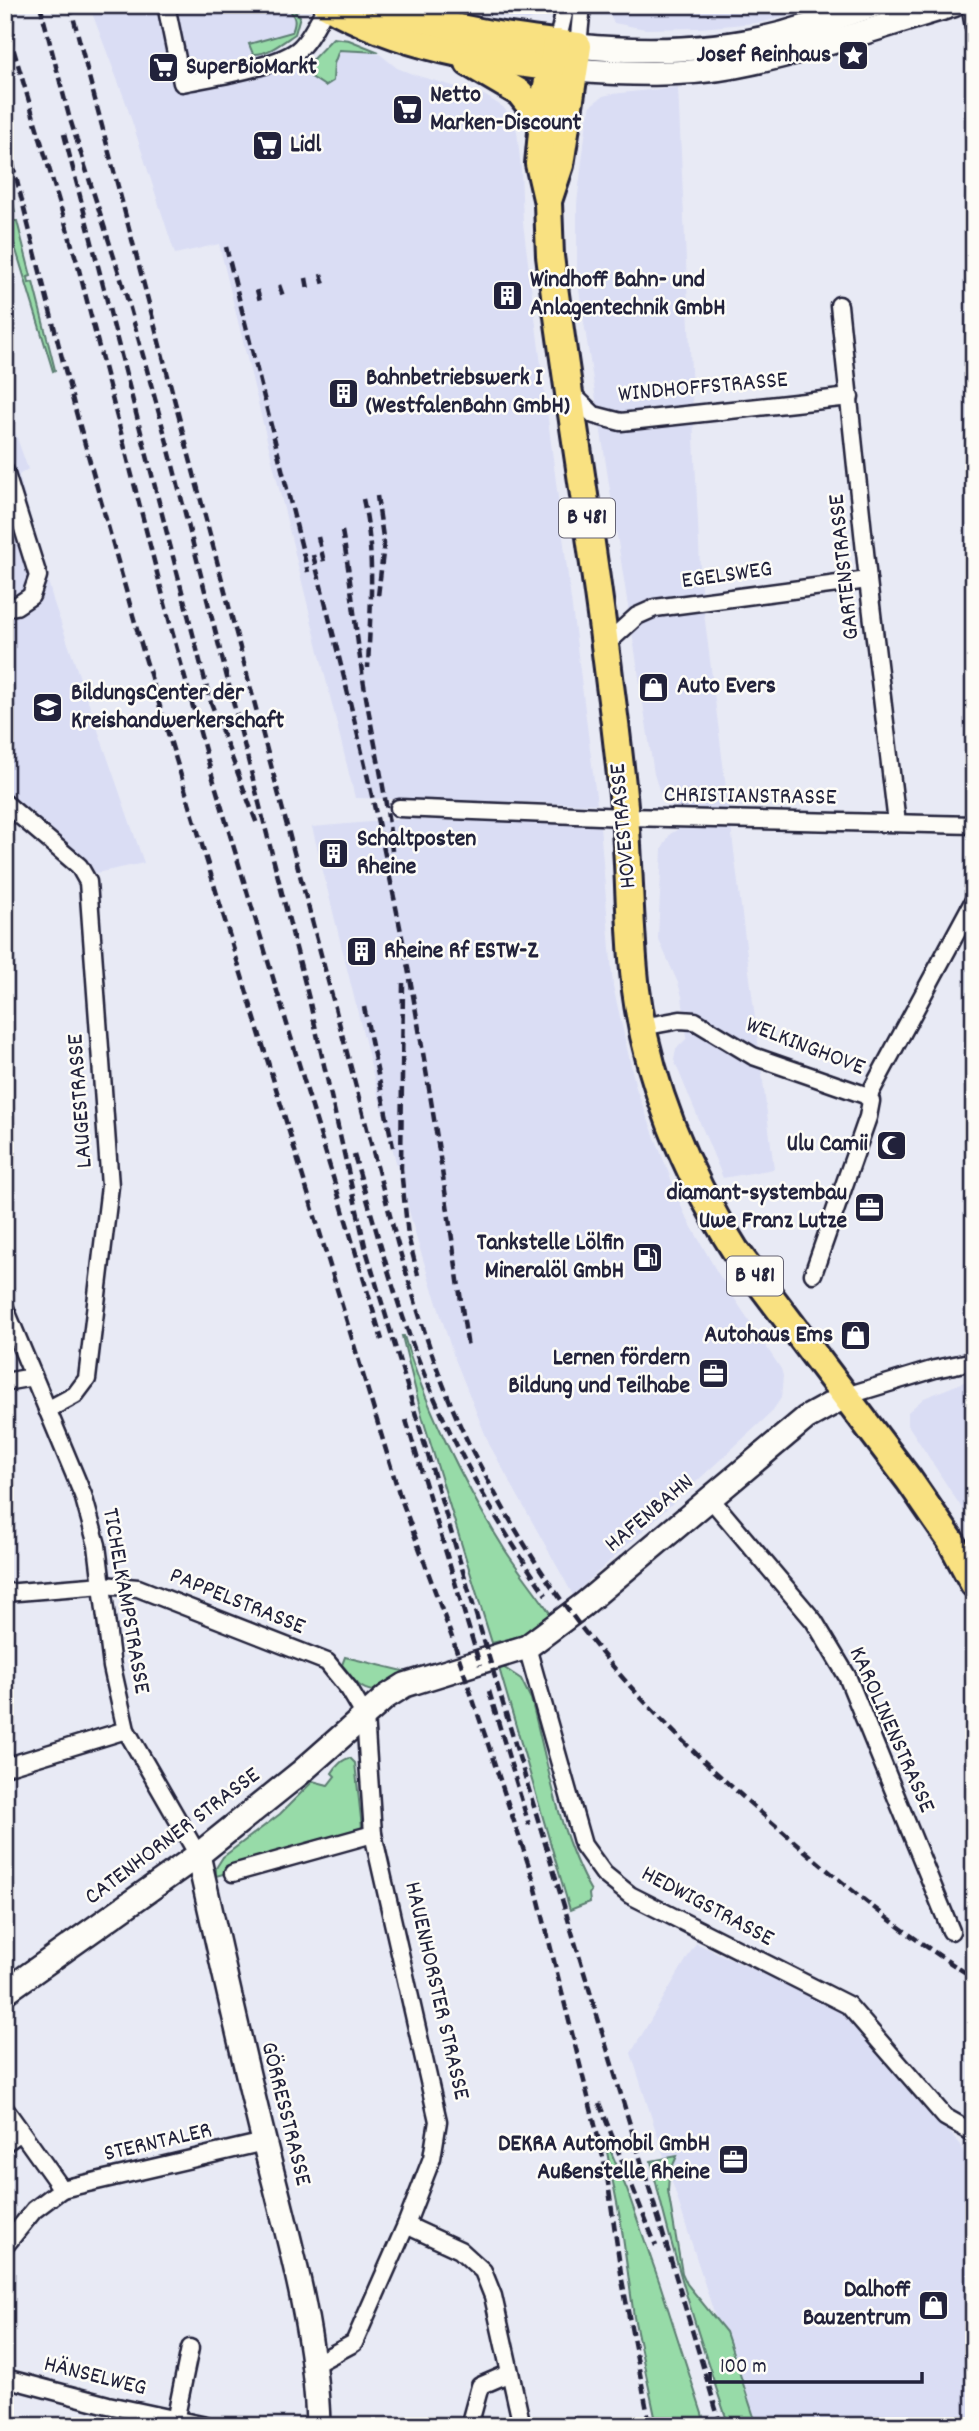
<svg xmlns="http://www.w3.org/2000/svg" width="979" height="2431" font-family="Dekko,sans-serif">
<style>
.built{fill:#daddf4}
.green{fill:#97dba8;stroke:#5c7e72;stroke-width:2}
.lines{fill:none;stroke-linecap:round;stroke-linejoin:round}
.street-casing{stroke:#22223b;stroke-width:21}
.secondary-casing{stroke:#22223b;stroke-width:28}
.primary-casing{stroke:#22223b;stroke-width:32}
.street{stroke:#fdfcf7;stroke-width:16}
.secondary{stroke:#fdfcf7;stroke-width:23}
.primary{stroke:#f9e181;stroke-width:26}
.rail{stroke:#22223b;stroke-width:4.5;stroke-dasharray:10 5;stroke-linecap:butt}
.labels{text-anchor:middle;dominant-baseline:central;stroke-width:5;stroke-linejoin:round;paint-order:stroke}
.shield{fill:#fdfcf7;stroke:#646373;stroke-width:2}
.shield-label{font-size:23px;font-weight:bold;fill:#22223b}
.poi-label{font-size:24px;font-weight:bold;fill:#22223b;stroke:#fdfcf7;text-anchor:start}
.street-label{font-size:24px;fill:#22223b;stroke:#fdfcf7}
</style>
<rect width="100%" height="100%" fill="#e8eaf5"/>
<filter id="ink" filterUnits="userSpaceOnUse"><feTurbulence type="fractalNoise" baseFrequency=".0143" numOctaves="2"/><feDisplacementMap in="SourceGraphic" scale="14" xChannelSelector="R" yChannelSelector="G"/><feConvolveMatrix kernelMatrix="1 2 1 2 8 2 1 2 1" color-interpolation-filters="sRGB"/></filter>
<g filter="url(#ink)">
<g class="built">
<polygon points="89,5 289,5 300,18 295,34 278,45 284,76 309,64 331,38 341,39 377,52 397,68 415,75 484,95 503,107 510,116 517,131 521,169 523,223 597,804 355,798 219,244 175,254 125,100"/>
<polygon points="444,5 546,5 540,15 528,21"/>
<polygon points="596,5 816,5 765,22 701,28 645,29 614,23 610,16 596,15"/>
<polygon points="678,87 701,589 774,1169 723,1178 674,1060 676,1049 687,1038 682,996 678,983 658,938 662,849 670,834 677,830 676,806 660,793 654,774 577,277 577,203 587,120 591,105 603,96 612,94"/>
<polygon points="5,404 28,469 19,475 54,603 144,863 96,873 5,794"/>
<polygon points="405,819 600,825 613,986 636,1088 684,1213 717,1272 781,1369 783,1376 781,1398 771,1413 573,1595 489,1444 453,1354 416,1237 379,1098 312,827"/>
<polygon points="974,1378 974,1527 908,1425 908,1412 924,1398"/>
<polygon points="696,1943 841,2010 961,2145 974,2182 974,2426 750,2426 631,2053"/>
</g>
<g class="green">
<path d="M287 5 300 16 295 34C283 42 268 55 253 54L249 44 292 32C298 18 293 16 287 5Z"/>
<polygon points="333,38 349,40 379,52 339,50 334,64 333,81 325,86 310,76 306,66"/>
<polygon points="5,175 9,188 6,189 7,195 11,195 15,212 11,213 13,221 17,221 31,276 28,277 29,283 33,282 55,370 53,371 5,214"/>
<path d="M402 1336H404C425 1406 466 1488 505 1550 520 1573 537 1593 552 1616L524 1635 492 1643 422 1416Z"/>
<path d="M345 1657 408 1672 373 1691C355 1688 353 1676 342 1665Z"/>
<path d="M503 1667 521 1679 531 1699C547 1760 559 1836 591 1891L589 1894 590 1902 570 1910 499 1668Z"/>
<path d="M350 1758 355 1763 362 1828 226 1866 227 1873 216 1876V1868L223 1857 280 1814 313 1781 328 1785 335 1776 332 1773C336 1766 343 1759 350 1758Z"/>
<polygon points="606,2147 609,2147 627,2190 660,2284 706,2426 657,2426 634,2317 621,2223"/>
<path d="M677 2156 669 2174 668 2191 682 2273 687 2284 726 2332 757 2426H729C699 2339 671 2251 651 2161Z"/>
</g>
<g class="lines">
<defs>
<g id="street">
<path d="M166 5 182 83C210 77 282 67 301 47 312 36 319 19 327 5"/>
<polyline points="970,5 974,27"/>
<polyline points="557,43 566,5"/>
<polyline points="578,46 582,5"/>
<polyline points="839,305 868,580 897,823"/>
<polyline points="570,392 594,415 621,422 850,397"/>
<polyline points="5,471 38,576 31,596 16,606 5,608"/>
<polyline points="605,645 637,616 655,608 868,580"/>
<polyline points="5,803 79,866 88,882 110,1186 87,1379 75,1395 47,1410"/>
<polyline points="399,808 625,817 974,825"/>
<polyline points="642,1027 680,1020 695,1021 753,1056 865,1095 871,1101 868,1117 813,1274"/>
<polyline points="868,1097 974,900"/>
<polyline points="5,1308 83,1495 97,1545 112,1667 126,1730 198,1855"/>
<polyline points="5,1382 33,1377"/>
<polyline points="846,1396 935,1369 974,1361"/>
<polyline points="710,1498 814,1621 847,1676 951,1931"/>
<polyline points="5,1593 103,1585 138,1588 327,1662 349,1689 365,1716 373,1834 438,2121 432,2158 406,2225 354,2343 313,2365"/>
<polyline points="527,1647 583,1845 604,1874 630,1895 848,2005 945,2117 970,2131"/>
<polyline points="5,1767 126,1730"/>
<polyline points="233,1873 373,1834"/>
<polyline points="5,2109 62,2189 34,2210 5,2246"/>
<polyline points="5,2143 21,2132"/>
<polyline points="62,2189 264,2142"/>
<polyline points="406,2225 460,2250 483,2271 493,2296 522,2426"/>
<polyline points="5,2378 108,2405 206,2426"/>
<polyline points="174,2426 190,2348"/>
<polyline points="469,2426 480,2386 510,2373"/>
</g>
<g id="secondary">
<path d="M578 46C645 53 716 51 782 34 813 25 844 15 874 5"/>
<path d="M575 70C627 74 683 76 735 66 809 52 881 26 953 5"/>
<path d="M198 1855C220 1952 241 2049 265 2145 288 2236 316 2331 318 2426"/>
<polyline points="5,1992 198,1855 300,1773 386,1697 405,1685 527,1647 583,1605 806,1418 846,1396"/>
</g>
<g id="primary">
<path d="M327 5C400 47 483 60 566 69"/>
<path d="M383 5C446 30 511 38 578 46L560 165 548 201"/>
<path d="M557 43 546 90 539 164 548 203 550 256C568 399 593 542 610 685 616 729 621 773 625 816 630 874 629 933 636 990 648 1082 685 1172 735 1250L909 1480 951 1541 974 1584"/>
<polyline points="469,63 520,93 542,121"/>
</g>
</defs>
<use href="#street" class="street-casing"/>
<use href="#secondary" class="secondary-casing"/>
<use href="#primary" class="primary-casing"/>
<use href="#street" class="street"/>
<use href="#secondary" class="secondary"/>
<use href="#primary" class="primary"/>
<g class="rail">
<polyline points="40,5 69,116 128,301 168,446 309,999 366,1250 721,2426"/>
<path d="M70 5 397 1242C419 1315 440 1389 475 1456 501 1506 529 1555 562 1601 625 1691 706 1766 789 1837 847 1888 908 1937 974 1978"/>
<polyline points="5,21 77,262 172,631 209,765 382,1340"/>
<polyline points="5,134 74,405 143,651 399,1493 454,1643 534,1881 606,2169 622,2280 650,2426"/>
<polyline points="64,134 210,700 257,824"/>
<polyline points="226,247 308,572"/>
<polyline points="321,274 324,285"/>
<polyline points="306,278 308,289"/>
<polyline points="279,285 283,296"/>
<polyline points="257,290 260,301"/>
<polyline points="377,496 384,544 378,596"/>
<path d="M363 499C376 555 370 611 368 668"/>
<path d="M342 531C352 584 356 638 365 691 374 744 387 796 392 851"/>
<polyline points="318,537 325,566"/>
<path d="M313 555C357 725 398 897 426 1071 442 1163 454 1256 468 1348"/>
<polyline points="403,983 401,1169 408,1236 418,1275"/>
<polyline points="364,1007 393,1147"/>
<path d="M354 1155C371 1211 386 1268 405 1323 438 1420 488 1510 546 1595"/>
<polyline points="406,1420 480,1665"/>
<polyline points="489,1691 529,1825"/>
<polyline points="599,2103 656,2246"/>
</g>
</g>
</g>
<defs>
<symbol id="sight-square" viewBox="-11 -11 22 22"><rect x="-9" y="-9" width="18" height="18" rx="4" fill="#22223b" stroke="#fdfcf7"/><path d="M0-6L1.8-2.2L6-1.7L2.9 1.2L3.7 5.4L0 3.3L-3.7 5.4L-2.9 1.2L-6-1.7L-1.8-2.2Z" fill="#fff"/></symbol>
<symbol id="supermarket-square" viewBox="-11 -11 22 22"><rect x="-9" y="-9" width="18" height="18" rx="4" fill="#22223b" stroke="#fdfcf7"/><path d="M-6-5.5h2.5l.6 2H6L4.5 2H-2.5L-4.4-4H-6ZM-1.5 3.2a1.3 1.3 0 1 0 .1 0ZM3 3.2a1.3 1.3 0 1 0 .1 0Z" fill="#fff"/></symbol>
<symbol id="building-square" viewBox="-11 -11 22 22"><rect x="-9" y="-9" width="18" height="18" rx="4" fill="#22223b" stroke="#fdfcf7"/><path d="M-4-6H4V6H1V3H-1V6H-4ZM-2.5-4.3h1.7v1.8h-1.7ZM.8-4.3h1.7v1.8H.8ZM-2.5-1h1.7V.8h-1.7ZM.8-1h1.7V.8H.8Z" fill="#fff"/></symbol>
<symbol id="shop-square" viewBox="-11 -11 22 22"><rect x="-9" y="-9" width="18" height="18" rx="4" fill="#22223b" stroke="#fdfcf7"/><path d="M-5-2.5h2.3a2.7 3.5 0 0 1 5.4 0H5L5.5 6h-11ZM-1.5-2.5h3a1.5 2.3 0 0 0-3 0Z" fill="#fff"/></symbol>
<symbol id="school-square" viewBox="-11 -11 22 22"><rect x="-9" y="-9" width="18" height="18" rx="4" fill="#22223b" stroke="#fdfcf7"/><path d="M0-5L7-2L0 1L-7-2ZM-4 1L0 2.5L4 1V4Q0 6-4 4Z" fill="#fff"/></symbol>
<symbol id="mosque-square" viewBox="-11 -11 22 22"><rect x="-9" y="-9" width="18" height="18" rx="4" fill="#22223b" stroke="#fdfcf7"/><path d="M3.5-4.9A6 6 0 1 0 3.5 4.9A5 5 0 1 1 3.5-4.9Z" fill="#fff"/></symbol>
<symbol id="office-square" viewBox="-11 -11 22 22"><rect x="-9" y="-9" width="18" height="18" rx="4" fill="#22223b" stroke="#fdfcf7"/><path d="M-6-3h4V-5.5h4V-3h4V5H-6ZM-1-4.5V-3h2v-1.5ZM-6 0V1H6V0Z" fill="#fff"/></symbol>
<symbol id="fuel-square" viewBox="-11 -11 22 22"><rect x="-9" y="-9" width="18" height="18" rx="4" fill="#22223b" stroke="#fdfcf7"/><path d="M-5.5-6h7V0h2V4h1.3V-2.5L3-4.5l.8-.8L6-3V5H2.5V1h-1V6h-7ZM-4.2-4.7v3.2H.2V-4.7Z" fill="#fff"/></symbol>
</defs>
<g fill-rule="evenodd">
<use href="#sight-square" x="836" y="38" width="35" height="35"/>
<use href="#supermarket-square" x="146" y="50" width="35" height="35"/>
<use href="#supermarket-square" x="390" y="92" width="35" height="35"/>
<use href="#supermarket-square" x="250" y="128" width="35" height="35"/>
<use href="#building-square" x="490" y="278" width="35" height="35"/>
<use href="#building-square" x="326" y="376" width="35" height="35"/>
<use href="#shop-square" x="636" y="670" width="35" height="35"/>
<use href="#school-square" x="30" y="690" width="35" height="35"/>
<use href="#building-square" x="316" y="836" width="35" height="35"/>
<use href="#building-square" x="344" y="934" width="35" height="35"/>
<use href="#mosque-square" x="874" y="1128" width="35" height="35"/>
<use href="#office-square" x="852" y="1190" width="35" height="35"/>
<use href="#fuel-square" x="630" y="1240" width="35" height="35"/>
<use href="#shop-square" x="838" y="1318" width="35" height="35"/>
<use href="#office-square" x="696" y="1356" width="35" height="35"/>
<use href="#office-square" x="716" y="2142" width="35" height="35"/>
<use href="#shop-square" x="916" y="2288" width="35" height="35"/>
</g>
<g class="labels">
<g class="shield">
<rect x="559" y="498.5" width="56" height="39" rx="5"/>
<rect x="727" y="1256.5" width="56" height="39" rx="5"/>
</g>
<g class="shield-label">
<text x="587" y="518">B 481</text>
<text x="755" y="1276">B 481</text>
</g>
<g class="poi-label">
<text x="831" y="56" text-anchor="end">Josef Reinhaus</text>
<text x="186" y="68">SuperBioMarkt</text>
<text x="430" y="96">Netto<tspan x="430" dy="28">Marken-Discount</tspan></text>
<text x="290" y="146">Lidl</text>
<text x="530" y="281">Windhoff Bahn- und<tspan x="530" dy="28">Anlagentechnik GmbH</tspan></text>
<text x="366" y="379">Bahnbetriebswerk I<tspan x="366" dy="28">(WestfalenBahn GmbH)</tspan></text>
<text x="677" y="687">Auto Evers</text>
<text x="71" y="694">BildungsCenter der<tspan x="71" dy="28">Kreishandwerkerschaft</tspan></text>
<text x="357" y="840">Schaltposten<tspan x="357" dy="28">Rheine</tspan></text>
<text x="384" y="952">Rheine Rf ESTW-Z</text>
<text x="868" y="1145" text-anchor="end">Ulu Camii</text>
<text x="847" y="1194" text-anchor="end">diamant-systembau<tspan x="847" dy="28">Uwe Franz Lutze</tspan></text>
<text x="624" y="1244" text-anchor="end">Tankstelle Lölfin<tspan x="624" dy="28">Mineralöl GmbH</tspan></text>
<text x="833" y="1336" text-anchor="end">Autohaus Ems</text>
<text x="690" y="1359" text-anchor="end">Lernen fördern<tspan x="690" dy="28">Bildung und Teilhabe</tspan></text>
<text x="710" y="2145" text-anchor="end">DEKRA Automobil GmbH<tspan x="710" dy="28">Außenstelle Rheine</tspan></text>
<text x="911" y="2291" text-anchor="end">Dalhoff<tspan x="911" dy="28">Bauzentrum</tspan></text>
</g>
<g class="street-label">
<text transform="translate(703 388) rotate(-5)">WINDHOFFSTRASSE</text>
<text transform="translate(845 567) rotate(-96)">GARTENSTRASSE</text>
<text transform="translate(727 576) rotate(-8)">EGELSWEG</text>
<text transform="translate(750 797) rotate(1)">CHRISTIANSTRASSE</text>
<text transform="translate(624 826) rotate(-95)">HOVESTRASSE</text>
<text transform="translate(805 1047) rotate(21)">WELKINGHOVE</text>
<text transform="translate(81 1101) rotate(-94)">LAUGESTRASSE</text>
<text transform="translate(650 1514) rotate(-40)">HAFENBAHN</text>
<text transform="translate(125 1601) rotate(80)">TICHELKAMPSTRASSE</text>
<text transform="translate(237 1602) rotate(22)">PAPPELSTRASSE</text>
<text transform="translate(891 1730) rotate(66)">KAROLINENSTRASSE</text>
<text transform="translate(173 1837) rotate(-37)">CATENHORNER STRASSE</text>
<text transform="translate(707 1907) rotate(28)">HEDWIGSTRASSE</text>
<text transform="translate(436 1991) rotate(77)">HAUENHORSTER STRASSE</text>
<text transform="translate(285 2114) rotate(76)">GÖRRESSTRASSE</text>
<text transform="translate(158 2143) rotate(-13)">STERNTALER</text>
<text transform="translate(95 2377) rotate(14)">HÄNSELWEG</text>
</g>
</g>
<rect width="979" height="2431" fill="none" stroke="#fdfcf7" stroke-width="28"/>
<rect x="14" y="14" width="951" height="2403" fill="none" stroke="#22223b" stroke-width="2.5" filter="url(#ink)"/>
<path d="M710 2372v10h212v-10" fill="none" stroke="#22223b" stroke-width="3.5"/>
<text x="720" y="2372" font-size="21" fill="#22223b" stroke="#fdfcf7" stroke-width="5" paint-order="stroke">100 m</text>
</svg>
